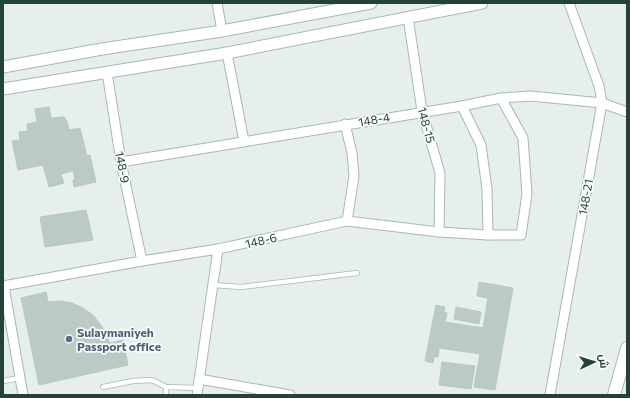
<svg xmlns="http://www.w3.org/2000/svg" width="630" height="398" font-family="Commissioner,Cairo,sans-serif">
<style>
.building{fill:#bbcac4;stroke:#b8c9c2}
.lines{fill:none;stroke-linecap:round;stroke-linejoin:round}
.service-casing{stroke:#a8b8b2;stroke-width:6}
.minor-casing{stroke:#a8b8b2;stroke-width:11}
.tertiary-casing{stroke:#a8b8b2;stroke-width:13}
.secondary-casing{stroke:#a4bbb3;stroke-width:14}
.service{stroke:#fff;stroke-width:4.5}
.minor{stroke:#fff;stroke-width:9}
.tertiary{stroke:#fff;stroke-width:11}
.secondary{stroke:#fff;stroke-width:12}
.service-dot{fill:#5c6f8a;stroke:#f7fbf9;stroke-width:1.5}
.labels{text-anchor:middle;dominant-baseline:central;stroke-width:3.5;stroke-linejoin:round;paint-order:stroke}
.street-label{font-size:12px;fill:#24423a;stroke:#f7fbf9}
.service-label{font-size:12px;font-weight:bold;fill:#4e5e75;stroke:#f7fbf9;text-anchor:start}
</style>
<rect width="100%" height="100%" fill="#e6efeb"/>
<g class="building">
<polygon points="49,107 51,118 64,117 67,121 69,130 80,128 87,156 90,155 96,182 74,187 73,180 75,179 73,171 61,174 64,183 49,187 43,165 18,170 12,141 20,140 19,132 28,131 27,124 37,122 35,109"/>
<polygon points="86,210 93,240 45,247 40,217"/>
<polygon points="479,282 513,288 495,390 474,387 480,354 439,348 438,357 434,357 433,363 425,361 436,305 445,307 444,312 447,313 445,322 483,328 488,298 477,296"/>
<polygon points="46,292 48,302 60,301 72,303 83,308 93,315 103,328 110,343 123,340 128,365 39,385 21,298"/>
<polygon points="456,307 481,312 479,324 454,319"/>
<polygon points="442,362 475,366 471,389 439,385"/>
</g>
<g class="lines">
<defs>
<g id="service">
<polyline points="213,285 241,287 357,273"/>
<polyline points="3,381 20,378"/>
<polyline points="103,387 133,381 152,380 166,387 198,388"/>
<polyline points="166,387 166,395"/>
</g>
<g id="minor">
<polyline points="217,3 222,31"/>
<polyline points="408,17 422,111 440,173 439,232"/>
<polyline points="227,53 244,141"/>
<polyline points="107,72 121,162 142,261"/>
<polyline points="462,106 481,145 487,189 488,235"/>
<polyline points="345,124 352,153 354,176 347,221"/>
<polyline points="121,162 462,106 501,98 531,96 602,103 627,112"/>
<polyline points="3,286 142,261 218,249 347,221 439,232 488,235 521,235 527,194 523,138 501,98"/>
<polyline points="4,286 23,395"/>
<polyline points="199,379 290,395"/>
<polyline points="197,395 218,249"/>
<polyline points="550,395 602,103 599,86 569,3"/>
</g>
<g id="tertiary">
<polyline points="3,67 102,49 222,31 371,3"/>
<polyline points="3,89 227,53 482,3"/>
</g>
<polyline id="secondary" points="614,395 627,348"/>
</defs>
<use href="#service" class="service-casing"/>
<use href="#minor" class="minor-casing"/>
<use href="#tertiary" class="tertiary-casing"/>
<use href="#secondary" class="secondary-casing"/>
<use href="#service" class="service"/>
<use href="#minor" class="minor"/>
<use href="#tertiary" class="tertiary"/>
<use href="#secondary" class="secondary"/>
</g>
<circle class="service-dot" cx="69" cy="339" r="4"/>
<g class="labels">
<g class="street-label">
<text transform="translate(374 119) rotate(-10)">148-4</text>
<text transform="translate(427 125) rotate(75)">148-15</text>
<text transform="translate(123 167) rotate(79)">148-9</text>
<text transform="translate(585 197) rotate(-80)">148-21</text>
<text transform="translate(261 240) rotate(-13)">148-6</text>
</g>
<g class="service-label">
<text x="77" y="332">Sulaymaniyeh<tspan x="77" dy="14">Passport office</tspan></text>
</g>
</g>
<rect width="630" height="398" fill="none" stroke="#24423a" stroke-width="8"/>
<g transform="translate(594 362) rotate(86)" stroke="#f7fbf9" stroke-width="3" paint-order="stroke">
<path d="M0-3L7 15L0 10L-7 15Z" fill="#24423a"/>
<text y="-6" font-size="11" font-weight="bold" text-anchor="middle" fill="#24423a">ش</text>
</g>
</svg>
